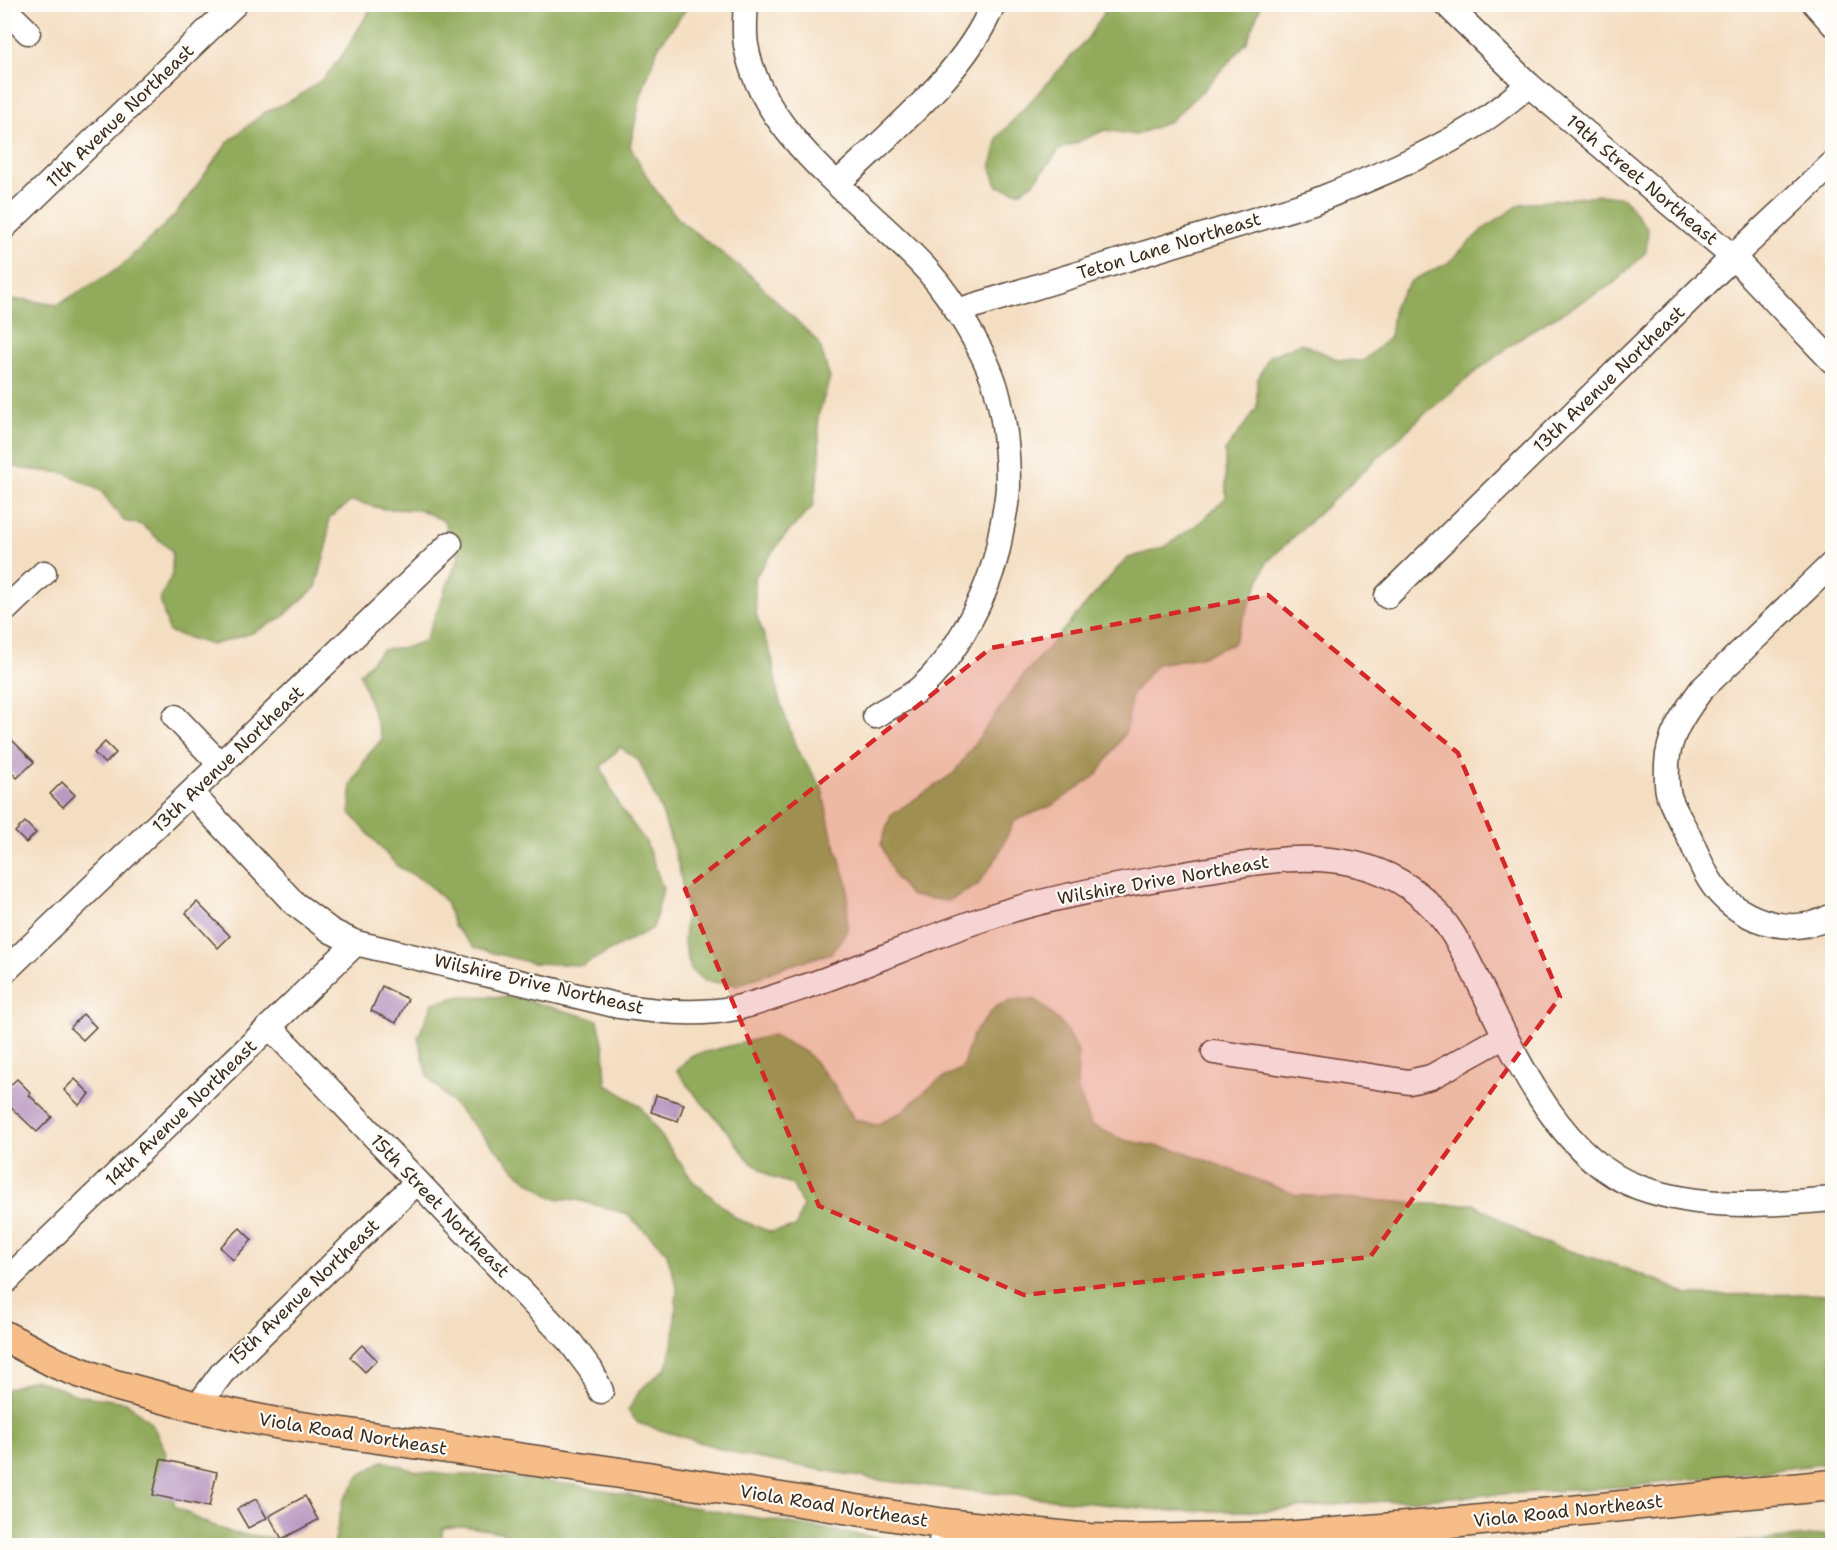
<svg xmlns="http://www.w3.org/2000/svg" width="1837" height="1550" font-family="'Shantell Sans',sans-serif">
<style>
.forest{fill:#92aa5b;stroke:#666a3c;stroke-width:1.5}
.building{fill:#b99ac2}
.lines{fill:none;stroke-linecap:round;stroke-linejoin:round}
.minor-casing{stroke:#574537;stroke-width:27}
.major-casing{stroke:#574537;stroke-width:33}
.minor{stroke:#fff;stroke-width:24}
.major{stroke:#f7bd88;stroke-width:30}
.marked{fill:#d62828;fill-opacity:0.2;stroke:#d62828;stroke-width:4.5;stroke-dasharray:12 8;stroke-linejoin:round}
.labels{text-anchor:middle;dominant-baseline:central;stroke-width:4.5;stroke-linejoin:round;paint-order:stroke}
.street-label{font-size:18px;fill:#3b2a1e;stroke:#fdfcf7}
</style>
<rect width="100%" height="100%" fill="#fdfcf7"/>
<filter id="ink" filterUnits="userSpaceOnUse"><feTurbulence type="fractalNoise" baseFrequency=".0167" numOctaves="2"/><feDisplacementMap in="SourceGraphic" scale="12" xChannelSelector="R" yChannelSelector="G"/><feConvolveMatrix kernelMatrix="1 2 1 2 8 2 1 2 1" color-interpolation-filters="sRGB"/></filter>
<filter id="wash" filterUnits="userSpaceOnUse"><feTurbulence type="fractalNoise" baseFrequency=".008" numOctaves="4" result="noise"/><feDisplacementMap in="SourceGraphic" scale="24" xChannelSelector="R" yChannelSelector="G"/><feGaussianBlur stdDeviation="1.35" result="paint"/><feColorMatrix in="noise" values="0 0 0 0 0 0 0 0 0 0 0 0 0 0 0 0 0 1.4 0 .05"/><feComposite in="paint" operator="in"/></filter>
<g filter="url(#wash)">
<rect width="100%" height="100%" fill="#f4dec2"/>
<g class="forest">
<polygon points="373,5 689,5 658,47 641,95 630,146 651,184 679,220 749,274 819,343 830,378 818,416 820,462 813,506 782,539 754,578 756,614 772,658 778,696 797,750 822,788 831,832 848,885 847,931 831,953 787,966 738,985 705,981 691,970 684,944 686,910 679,867 663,815 639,761 620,747 601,767 618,804 646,842 663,889 653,928 583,965 532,963 475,948 454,926 446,902 426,882 397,866 350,813 351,785 368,755 382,739 360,674 382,650 407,647 425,641 459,556 444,521 421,510 384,509 352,501 329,518 327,546 316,587 280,619 252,633 212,645 169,632 160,599 172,575 172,551 142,525 124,521 101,491 66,473 23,469 5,463 4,300 27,300 57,305 118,269 175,215 229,141 264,113 296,98 324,78 342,56"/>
<polygon points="1109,5 1261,5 1247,42 1203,90 1170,121 1136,135 1105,130 1059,150 1034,183 1019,192 997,186 991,168 998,137 1088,38"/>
<polygon points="1600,195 1624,198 1648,230 1646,252 1613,284 1527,333 1473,374 1420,418 1267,562 1233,644 1200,657 1157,664 1132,694 1126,731 1098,774 1053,805 1014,821 998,856 977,886 948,901 911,896 895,877 881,844 891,815 954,773 1022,677 1126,559 1165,547 1200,522 1226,498 1225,451 1257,408 1257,381 1269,356 1301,343 1339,360 1363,361 1390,337 1394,305 1411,281 1448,263 1482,230 1521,204"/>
<polygon points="462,996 514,997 598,1020 604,1047 606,1084 640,1106 693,1181 737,1219 771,1232 796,1227 803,1206 792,1184 771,1177 748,1159 723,1126 696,1096 677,1071 690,1056 773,1035 807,1053 834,1085 854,1119 876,1125 901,1112 936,1082 962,1068 973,1034 996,1006 1018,999 1036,1000 1063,1025 1078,1052 1077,1088 1091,1125 1124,1140 1182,1151 1297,1195 1444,1205 1474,1204 1532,1239 1612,1264 1659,1281 1687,1295 1832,1294 1832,1463 1633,1486 1356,1503 1264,1511 1170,1511 982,1492 877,1480 745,1456 638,1423 628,1411 640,1390 667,1367 674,1336 677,1287 666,1251 627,1214 578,1200 552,1198 520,1175 428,1077 418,1037 433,1003"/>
<polygon points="34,1379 77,1395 126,1402 152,1424 166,1452 162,1476 176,1507 202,1521 232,1533 282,1539 290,1545 5,1546 5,1390"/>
<polygon points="383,1461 416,1471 448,1475 490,1475 582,1486 667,1503 886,1539 893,1545 640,1546 606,1541 584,1545 530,1545 500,1532 463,1526 443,1528 440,1545 334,1545 343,1501 360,1475"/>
<polygon points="1832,1534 1832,1545 1706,1545"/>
</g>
<g id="blocks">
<g class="building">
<polygon points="4,732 34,762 17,778 4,765"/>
<polygon points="105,742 116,753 105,764 94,753"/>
<polygon points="62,782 75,795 63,807 50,794"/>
<polygon points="25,822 36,833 26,843 15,832"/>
<polygon points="197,902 230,936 218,948 186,913"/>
<polygon points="382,986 408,999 396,1023 371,1011"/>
<polygon points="83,1014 96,1027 83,1040 70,1028"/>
<polygon points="17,1079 31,1093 29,1095 52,1117 37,1132 4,1101 4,1091"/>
<polygon points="75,1079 90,1094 79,1105 64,1090"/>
<polygon points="656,1095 684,1104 678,1121 651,1112"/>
<polygon points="240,1228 252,1240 233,1260 220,1247"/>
<polygon points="362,1345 377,1360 365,1372 350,1357"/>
<polygon points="161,1459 217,1472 209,1507 153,1495"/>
<polygon points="305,1496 318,1520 282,1539 269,1516"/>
<polygon points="256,1499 267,1518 248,1528 237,1509"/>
</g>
</g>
</g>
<g filter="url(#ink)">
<use href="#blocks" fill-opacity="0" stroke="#574537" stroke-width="1.5"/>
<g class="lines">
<defs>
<g id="minor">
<path d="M746 4C745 17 744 33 746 45 761 138 868 204 928 271 952 298 986 354 996 388 1005 420 1008 455 1008 487 1007 504 1003 521 1000 537 993 585 956 658 918 690 905 700 889 707 875 716"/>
<polyline points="1446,4 1529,85 1733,257 1832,361"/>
<polyline points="1815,4 1832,23"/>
<polyline points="4,8 28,32"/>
<path d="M838 183C889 134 967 71 993 4"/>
<polyline points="4,227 235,4"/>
<path d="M957 311 1313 202C1367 180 1423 158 1473 127 1493 115 1511 99 1529 85"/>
<path d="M1832 564 1701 690C1685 712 1668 736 1667 764 1667 773 1666 783 1668 792 1671 807 1683 823 1689 837 1696 851 1701 866 1709 879 1733 920 1790 939 1832 916"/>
<polyline points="1387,596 1733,257 1832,164"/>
<polyline points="4,611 44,573"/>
<polyline points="175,717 221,765"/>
<path d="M192 794 294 903 331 931 356 943 619 1006C651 1011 684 1014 717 1011 745 1008 771 998 798 989 863 968 924 938 989 917 1059 894 1130 884 1202 871 1253 863 1304 852 1355 864 1385 871 1413 886 1434 909 1457 934 1472 969 1487 999 1519 1065 1564 1160 1638 1187 1702 1210 1766 1205 1832 1199"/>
<polyline points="4,972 450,544"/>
<polyline points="270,1027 570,1342 591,1370 601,1391"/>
<polyline points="1214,1052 1409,1082 1431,1077 1505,1036"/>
<polyline points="4,1283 356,943"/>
<polyline points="197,1407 222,1373 417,1182"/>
<polyline points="940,1546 945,1524"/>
</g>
<polyline id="major" points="4,1336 58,1364 111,1384 197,1407 281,1424 641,1476 945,1524 1089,1539 1129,1540 1284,1537 1431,1525 1832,1485"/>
</defs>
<use href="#minor" class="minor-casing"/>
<use href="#major" class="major-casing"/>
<use href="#minor" class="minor"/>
<use href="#major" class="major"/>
</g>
</g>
<path class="marked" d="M1268 595 1458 753 1560 997 1370 1257 1024 1295 819 1206 685 889 991 648Z"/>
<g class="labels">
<g class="street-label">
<text transform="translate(120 116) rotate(-44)">11th Avenue Northeast</text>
<text transform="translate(1642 180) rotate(40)">19th Street Northeast</text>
<text transform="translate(1169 246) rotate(-17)">Teton Lane Northeast</text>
<text transform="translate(1609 379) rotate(-44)">13th Avenue Northeast</text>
<text transform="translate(228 759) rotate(-44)">13th Avenue Northeast</text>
<text transform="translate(1163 880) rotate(-10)">Wilshire Drive Northeast</text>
<text transform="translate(539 984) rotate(13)">Wilshire Drive Northeast</text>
<text transform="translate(181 1113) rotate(-44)">14th Avenue Northeast</text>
<text transform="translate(440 1206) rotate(46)">15th Street Northeast</text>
<text transform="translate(304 1292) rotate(-44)">15th Avenue Northeast</text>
<text transform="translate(353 1434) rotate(9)">Viola Road Northeast</text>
<text transform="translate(834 1506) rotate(9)">Viola Road Northeast</text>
<text transform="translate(1568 1511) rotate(-6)">Viola Road Northeast</text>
</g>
</g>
<rect width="1837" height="1550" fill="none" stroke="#fdfcf7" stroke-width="24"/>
</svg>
